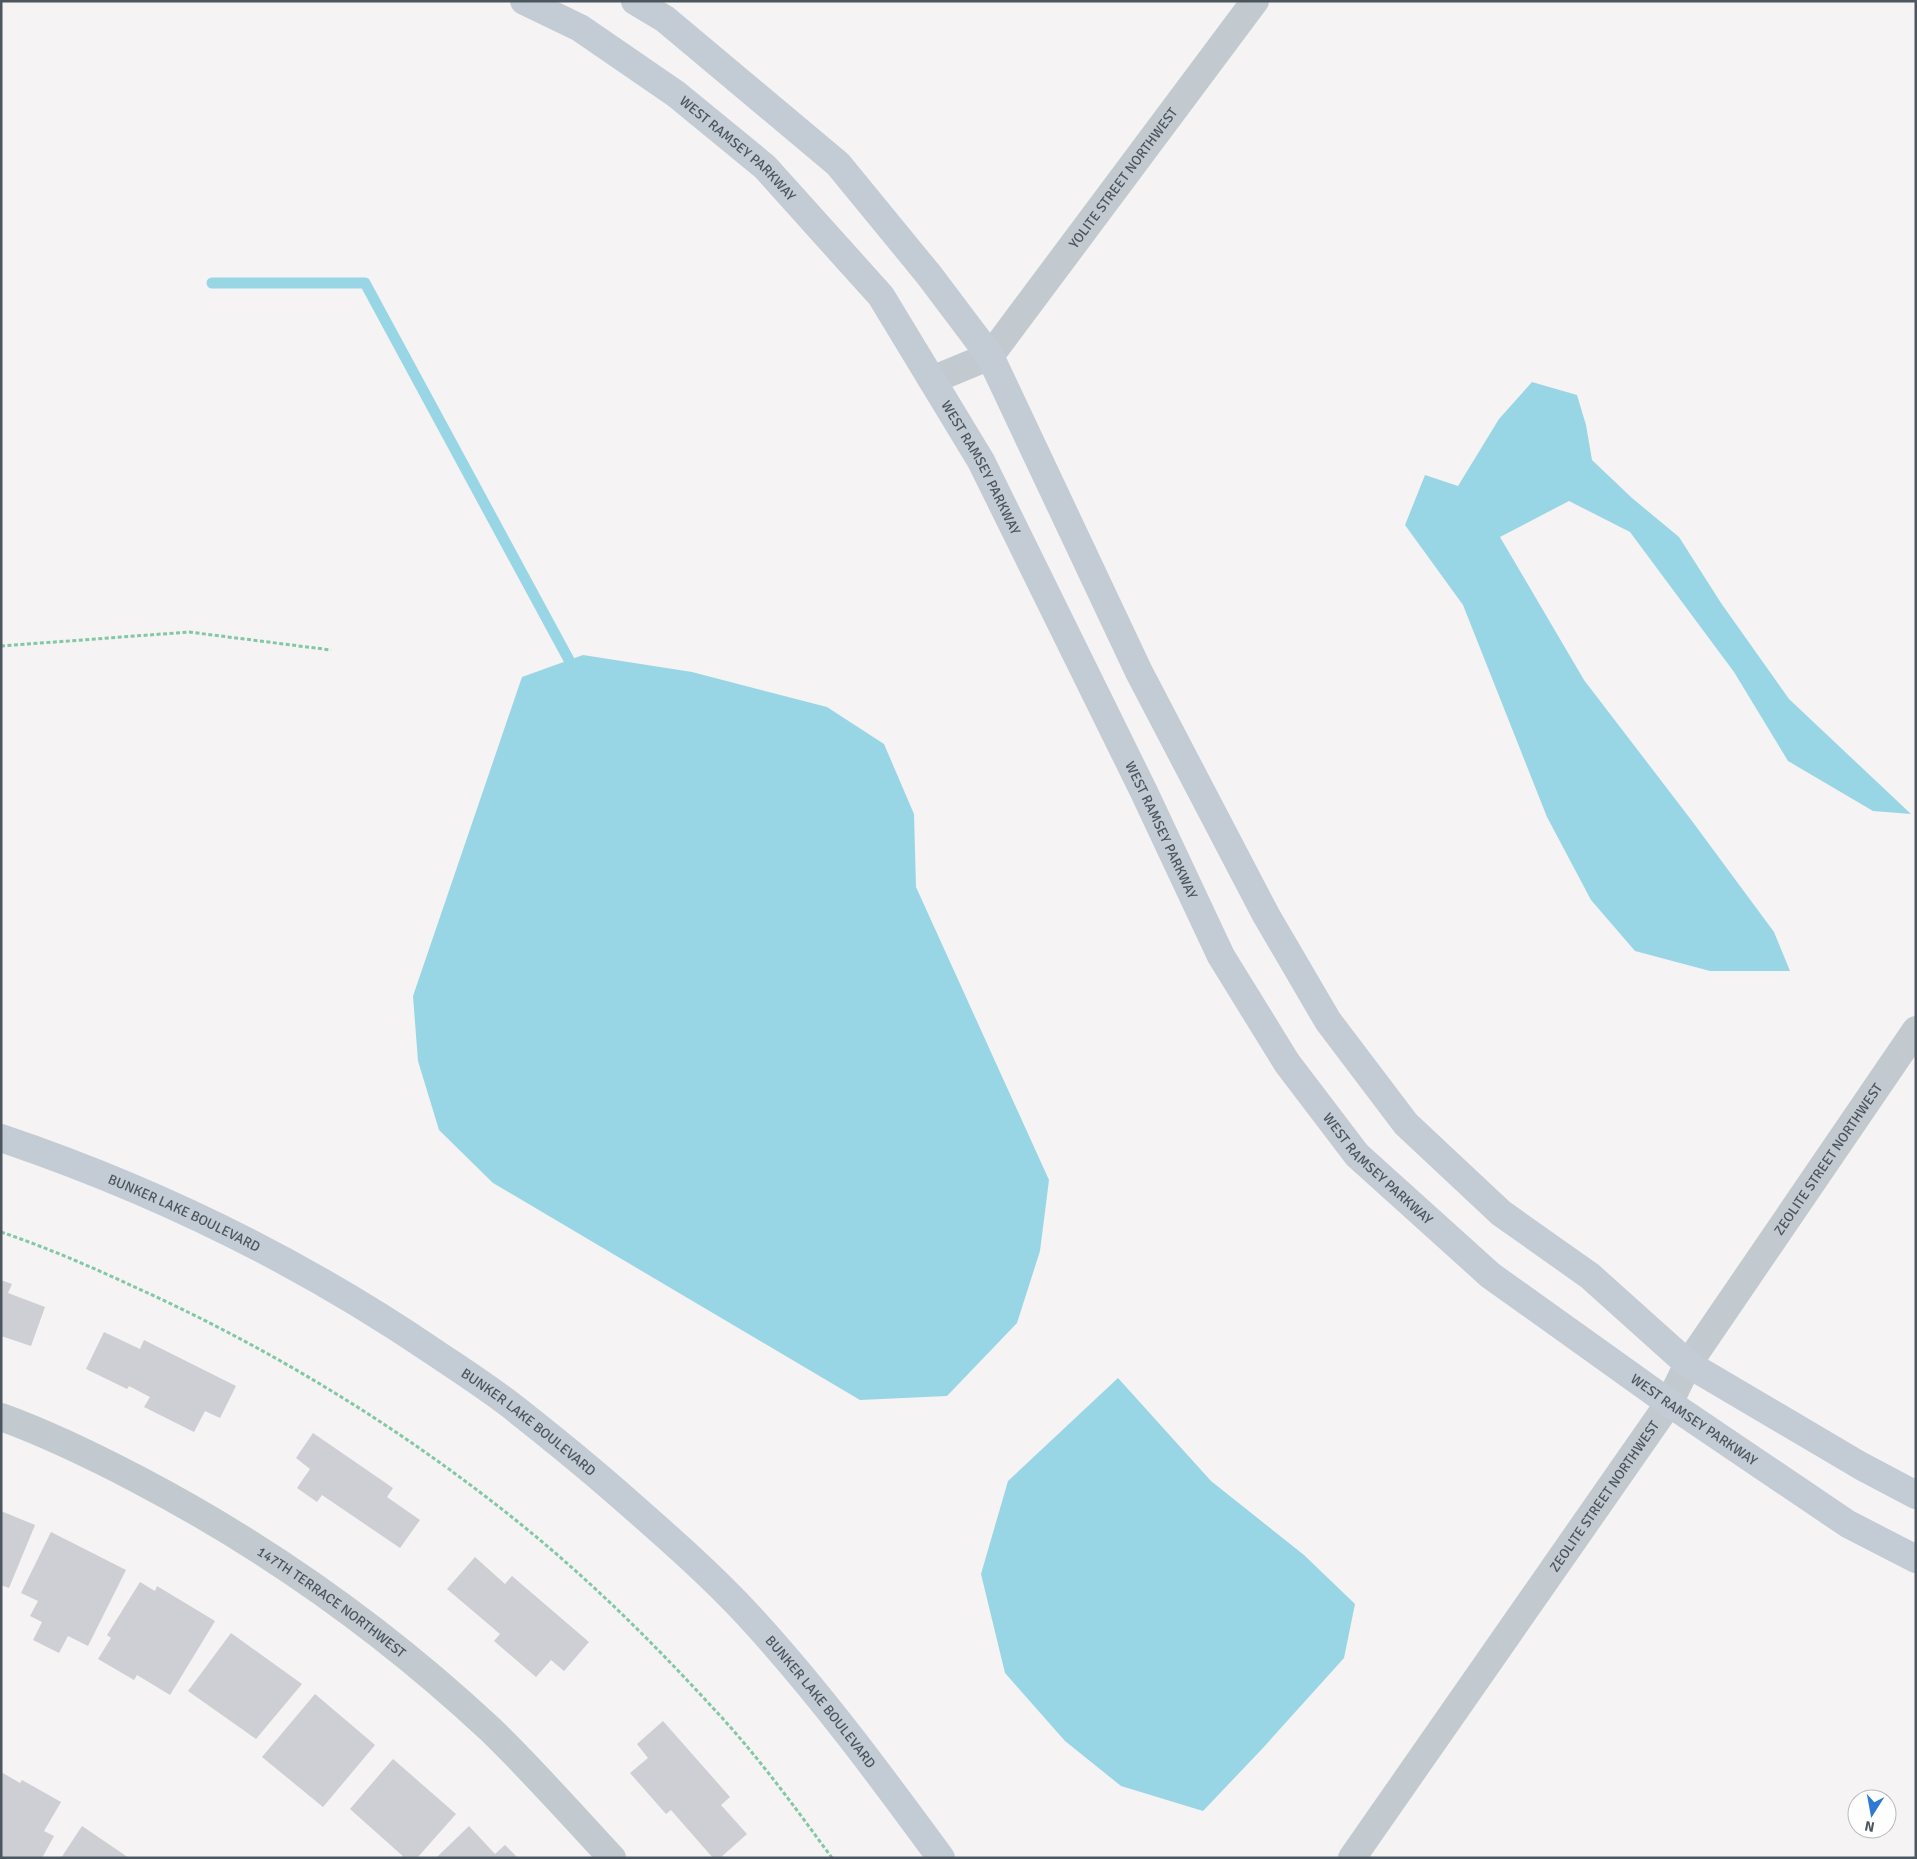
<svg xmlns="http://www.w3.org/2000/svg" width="1917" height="1859" font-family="Signika,sans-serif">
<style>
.water{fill:#99d6e5}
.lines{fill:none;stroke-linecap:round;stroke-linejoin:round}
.stream{stroke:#99d6e5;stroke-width:11}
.building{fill:#cdcfd4}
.path{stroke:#82c8a4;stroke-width:3;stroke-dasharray:4 2.5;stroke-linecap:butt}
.street{stroke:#c2cad0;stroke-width:28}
.secondary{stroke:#c3cbd4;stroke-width:28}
.labels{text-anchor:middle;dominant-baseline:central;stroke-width:5;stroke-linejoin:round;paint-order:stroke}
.street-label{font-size:14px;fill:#4c565f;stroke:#fff}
</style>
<rect width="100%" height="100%" fill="#f5f3f3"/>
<g class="water">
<polygon points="1532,382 1577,395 1586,425 1592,460 1632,498 1679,537 1721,603 1789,699 1911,814 1873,811 1788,761 1734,672 1630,532 1569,501 1500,537 1584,680 1692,821 1774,932 1790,971 1710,971 1635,951 1591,900 1547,817 1463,605 1405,525 1425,475 1458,486 1499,419"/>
<polygon points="583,655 692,672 827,707 884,744 914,814 916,887 1049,1180 1040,1251 1017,1323 947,1396 860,1400 493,1183 439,1130 418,1061 413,996 522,677"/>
<polygon points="1118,1378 1211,1481 1304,1555 1355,1604 1344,1658 1262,1749 1203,1811 1121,1786 1065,1741 1005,1673 981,1574 1008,1481"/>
</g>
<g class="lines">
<polyline class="stream" points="212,283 365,283 569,660"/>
</g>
<g class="building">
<polygon points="1,1280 12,1284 8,1293 45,1307 31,1346 1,1336"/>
<polygon points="104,1332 140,1349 144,1340 236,1386 220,1418 205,1411 194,1432 144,1407 150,1397 129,1386 127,1389 86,1369"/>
<polygon points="313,1433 393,1488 387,1497 420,1520 400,1548 322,1495 317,1502 297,1488 310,1469 296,1458"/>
<polygon points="1,1511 35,1525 9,1588 1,1585"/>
<polygon points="51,1532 126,1570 88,1646 68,1636 59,1653 33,1640 42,1622 30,1616 38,1601 21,1593"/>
<polygon points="475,1557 505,1584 512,1576 589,1642 564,1671 551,1660 536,1677 494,1641 500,1634 447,1589"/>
<polygon points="140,1582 155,1591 157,1586 215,1621 170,1695 137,1675 134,1680 98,1659 111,1638 107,1635"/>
<polygon points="231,1633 302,1684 256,1739 188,1691"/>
<polygon points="315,1694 375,1745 323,1807 262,1757"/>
<polygon points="663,1721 730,1797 721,1805 747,1834 720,1858 713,1858 671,1810 666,1814 630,1773 648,1758 637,1744"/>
<polygon points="393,1759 456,1814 417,1858 405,1858 350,1809"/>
<polygon points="1,1772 20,1783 22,1780 61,1802 44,1831 54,1836 42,1858 1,1858"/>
<polygon points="82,1826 129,1858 61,1858"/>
<polygon points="469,1826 495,1854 505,1845 518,1858 436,1858"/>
</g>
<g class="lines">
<g class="path">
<polyline points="1,646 189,632 331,650"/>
<path d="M1 1232C48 1248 94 1268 139 1289 280 1353 414 1436 534 1535 598 1588 657 1647 713 1708 757 1755 794 1806 832 1858"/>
</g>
<g class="street">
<path id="s1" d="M932 380 990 356 1255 1"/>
<path id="s2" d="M1 1417C48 1434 93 1456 137 1479 265 1546 385 1631 491 1730 533 1771 572 1815 612 1858"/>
<path id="s3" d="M1352 1858 1669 1403 1688 1364 1916 1030"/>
</g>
<g class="secondary">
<path id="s4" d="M524 1 580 28 676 94 765 167 881 296 981 461 1144 792 1221 956 1287 1063 1357 1155 1490 1275 1669 1403 1848 1524 1916 1559"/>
<polyline points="635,1 665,19 838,164 929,275 990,356 1139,672 1266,915 1328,1021 1406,1124 1501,1213 1590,1276 1688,1364 1861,1466 1916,1495"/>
<path id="s5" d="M1 1138C155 1190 300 1261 434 1352 462 1371 492 1390 518 1411 556 1441 594 1472 630 1504 671 1540 712 1576 749 1616 819 1692 880 1775 941 1858"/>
</g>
</g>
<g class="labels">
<g class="street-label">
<text stroke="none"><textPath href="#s4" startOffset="261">WEST RAMSEY PARKWAY</textPath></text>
<text stroke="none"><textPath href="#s1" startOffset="285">YOLITE STREET NORTHWEST</textPath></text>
<text stroke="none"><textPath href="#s4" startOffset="666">WEST RAMSEY PARKWAY</textPath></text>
<text stroke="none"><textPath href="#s4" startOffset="1071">WEST RAMSEY PARKWAY</textPath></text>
<text stroke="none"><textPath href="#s3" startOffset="846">ZEOLITE STREET NORTHWEST</textPath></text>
<text stroke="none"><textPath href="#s4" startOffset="1476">WEST RAMSEY PARKWAY</textPath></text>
<text stroke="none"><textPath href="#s5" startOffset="198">BUNKER LAKE BOULEVARD</textPath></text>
<text stroke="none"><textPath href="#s4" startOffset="1881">WEST RAMSEY PARKWAY</textPath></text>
<text stroke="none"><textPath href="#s5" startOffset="602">BUNKER LAKE BOULEVARD</textPath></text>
<text stroke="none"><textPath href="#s3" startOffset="441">ZEOLITE STREET NORTHWEST</textPath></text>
<text stroke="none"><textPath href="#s2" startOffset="380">147TH TERRACE NORTHWEST</textPath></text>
<text stroke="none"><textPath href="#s5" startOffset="1008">BUNKER LAKE BOULEVARD</textPath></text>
</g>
</g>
<rect width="1917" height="1859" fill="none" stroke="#4c565f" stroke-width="5"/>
<g transform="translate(1872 1814) rotate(191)"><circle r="24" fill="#ffffff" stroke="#b7bbbf"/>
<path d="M0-4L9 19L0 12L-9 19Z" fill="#2d79d4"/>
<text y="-8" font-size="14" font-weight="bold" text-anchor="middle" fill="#4c565f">N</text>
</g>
</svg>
